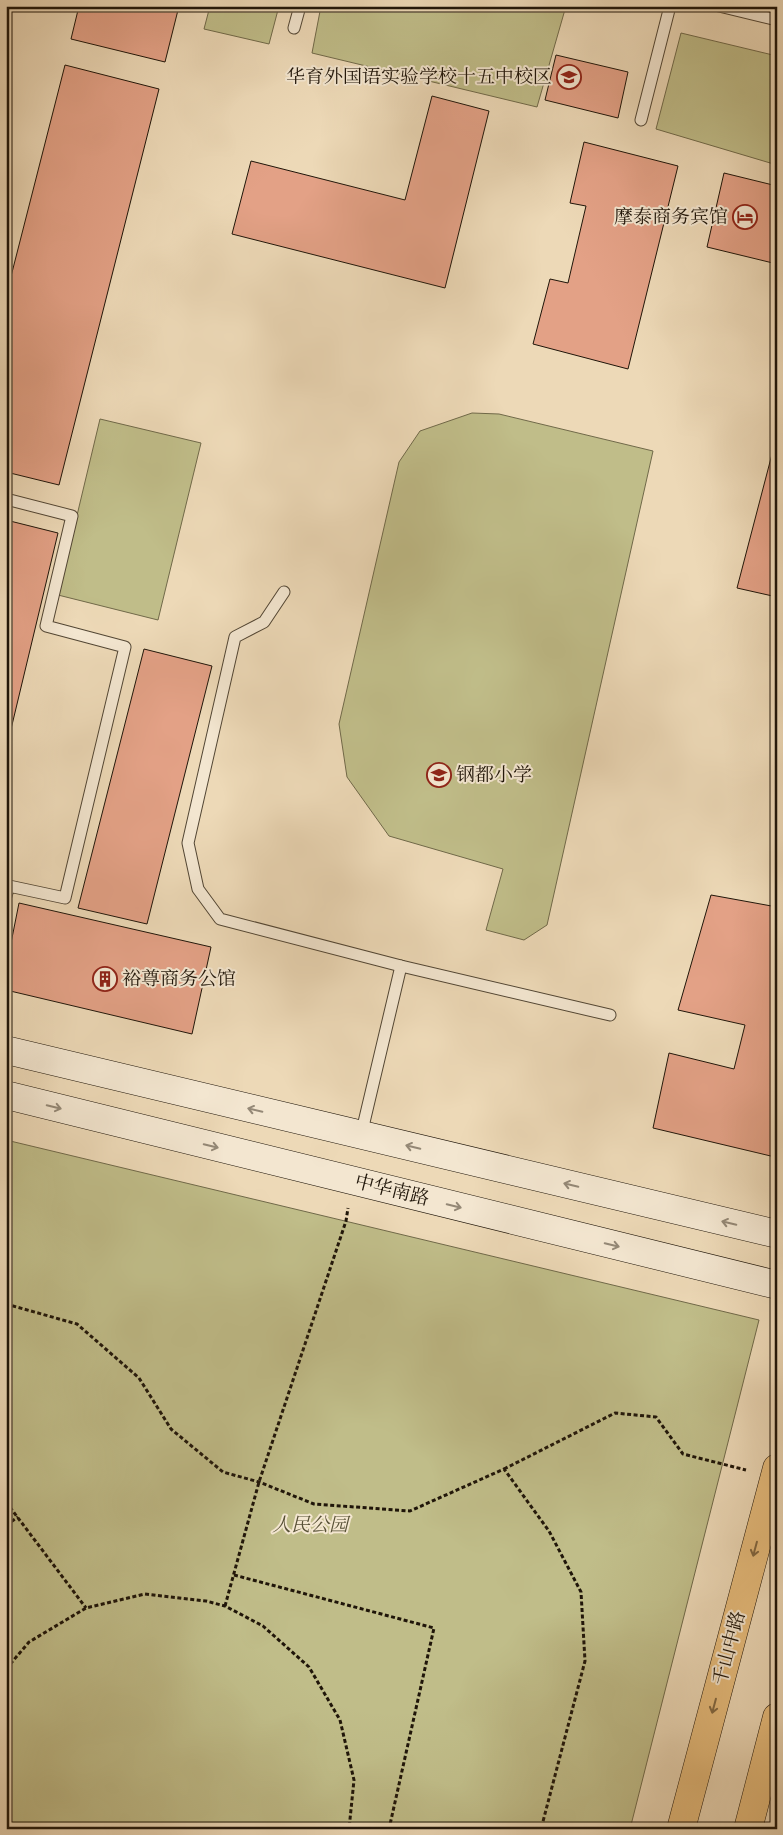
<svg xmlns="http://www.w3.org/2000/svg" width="783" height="1835" font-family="Cardo,'Noto Serif SC',serif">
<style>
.green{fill:#c0bd89;stroke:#706949}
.building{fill:#e3a186;stroke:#1f1509}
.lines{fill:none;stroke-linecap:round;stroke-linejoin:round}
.service-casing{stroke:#524634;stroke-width:13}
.secondary-casing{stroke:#1f1509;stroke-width:29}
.primary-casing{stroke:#1f1509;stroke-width:29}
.path{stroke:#1f1509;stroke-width:3;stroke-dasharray:4 2.5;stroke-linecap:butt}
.service{stroke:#f3e6d0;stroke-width:11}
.secondary{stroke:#f3e6d0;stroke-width:28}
.primary{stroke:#e6bc7c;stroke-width:28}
.oneway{stroke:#948876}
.oneway2{stroke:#826842}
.labels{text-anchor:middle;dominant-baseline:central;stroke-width:4;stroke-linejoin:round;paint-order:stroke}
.poi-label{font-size:19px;fill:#1f1509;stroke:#f3e6d0;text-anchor:end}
.street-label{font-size:19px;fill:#1f1509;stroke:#f3e6d0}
.park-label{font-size:19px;font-style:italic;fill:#575036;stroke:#f3e6d0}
</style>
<rect width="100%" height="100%" fill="#edd9b7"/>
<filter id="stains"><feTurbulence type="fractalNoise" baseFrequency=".004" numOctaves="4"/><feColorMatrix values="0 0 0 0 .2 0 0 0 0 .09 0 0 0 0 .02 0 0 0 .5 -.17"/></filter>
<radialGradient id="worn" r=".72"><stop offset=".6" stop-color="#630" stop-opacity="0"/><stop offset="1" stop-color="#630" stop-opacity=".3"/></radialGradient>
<g class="green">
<polygon points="210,6 279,6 269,44 204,29"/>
<polygon points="321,6 566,6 537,107 312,53"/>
<polygon points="681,33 777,56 777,165 656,129"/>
<polygon points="472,413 499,414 653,451 547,925 524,940 486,930 503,869 389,836 347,777 339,724 399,462 420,431"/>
<polygon points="100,419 201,443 158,620 58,595"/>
<polygon points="6,1140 759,1320 630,1829 6,1829"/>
</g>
<g class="building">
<polygon points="79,6 179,6 165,62 71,39"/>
<polygon points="556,55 628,72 618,118 545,100"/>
<polygon points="65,65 159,89 59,485 6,472 6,296"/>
<polygon points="432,96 489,111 445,288 232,234 251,161 405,200"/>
<polygon points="584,142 678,166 628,369 533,344 550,279 568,283 586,206 570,203"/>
<polygon points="724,173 777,186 777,264 707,247"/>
<polygon points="777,435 777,597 737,588"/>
<polygon points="6,520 58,533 6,750"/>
<polygon points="144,649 212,666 147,924 78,908"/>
<polygon points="777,764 777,784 772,783"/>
<polygon points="711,895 777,907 777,1151 775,1157 653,1128 669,1053 734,1069 745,1025 678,1010"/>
<polygon points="19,903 211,947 192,1034 6,990 6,968"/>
</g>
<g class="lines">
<defs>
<g id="service">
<polyline points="719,6 777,20"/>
<polyline points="294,28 300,6"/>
<polyline points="641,120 670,6"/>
<polyline points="6,499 72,516 46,626 125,647 65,898 9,886 6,896"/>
<polyline points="284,592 264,622 235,637 188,843 198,889 220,919 401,966 610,1015"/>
<polyline points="361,1135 401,966"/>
</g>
<g id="secondary">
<polyline points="6,1050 777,1234"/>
<polyline points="6,1095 777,1285"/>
</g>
<g id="primary">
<polyline points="681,1829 777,1468"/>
<polyline points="748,1829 777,1717"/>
</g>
</defs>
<use href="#service" class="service-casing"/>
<use href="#secondary" class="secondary-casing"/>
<use href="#primary" class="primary-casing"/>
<g class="path">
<polyline points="6,1304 77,1324 139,1378 171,1429 223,1472 259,1482 314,1504 410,1511 504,1469 549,1531 581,1592 585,1661 541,1829"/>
<polyline points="504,1469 615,1413 656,1417 683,1454 746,1470"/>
<polyline points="6,1502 86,1608"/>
<polyline points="6,1525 18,1517"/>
<polyline points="234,1575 434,1628 389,1829"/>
<polyline points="225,1606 259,1482 346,1221 348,1208"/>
<polyline points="6,1669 29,1642 86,1608 145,1594 206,1601 225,1606 263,1626 309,1667 340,1720 354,1780 349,1829"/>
</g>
<use href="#service" class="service"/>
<use href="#secondary" class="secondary"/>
<use href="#primary" class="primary"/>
</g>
<defs><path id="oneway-shaft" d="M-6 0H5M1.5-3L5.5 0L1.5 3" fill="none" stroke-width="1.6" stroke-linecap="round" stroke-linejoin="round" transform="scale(1.25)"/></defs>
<g class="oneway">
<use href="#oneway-shaft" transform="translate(54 1107) rotate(14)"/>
<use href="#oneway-shaft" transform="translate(255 1110) rotate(-167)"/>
<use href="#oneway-shaft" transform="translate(211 1146) rotate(14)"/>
<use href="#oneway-shaft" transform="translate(413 1147) rotate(-167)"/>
<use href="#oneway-shaft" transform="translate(571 1185) rotate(-167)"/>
<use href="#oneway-shaft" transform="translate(454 1206) rotate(14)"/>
<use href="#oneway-shaft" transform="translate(729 1223) rotate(-167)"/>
<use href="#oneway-shaft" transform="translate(612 1245) rotate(14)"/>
</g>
<g class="oneway2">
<use href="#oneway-shaft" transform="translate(755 1549) rotate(105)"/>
<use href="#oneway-shaft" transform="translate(714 1706) rotate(105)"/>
</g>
<defs>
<symbol id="school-ring" viewBox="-11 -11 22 22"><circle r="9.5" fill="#f3e6d0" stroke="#8f2418" stroke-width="1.5"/><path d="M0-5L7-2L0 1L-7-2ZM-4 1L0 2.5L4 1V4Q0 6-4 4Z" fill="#8f2418"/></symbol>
<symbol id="hotel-ring" viewBox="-11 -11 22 22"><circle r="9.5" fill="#f3e6d0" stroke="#8f2418" stroke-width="1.5"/><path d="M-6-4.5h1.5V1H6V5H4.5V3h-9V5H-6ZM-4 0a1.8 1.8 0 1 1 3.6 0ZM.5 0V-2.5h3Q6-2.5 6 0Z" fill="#8f2418"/></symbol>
<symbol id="building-ring" viewBox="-11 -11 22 22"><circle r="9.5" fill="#f3e6d0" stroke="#8f2418" stroke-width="1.5"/><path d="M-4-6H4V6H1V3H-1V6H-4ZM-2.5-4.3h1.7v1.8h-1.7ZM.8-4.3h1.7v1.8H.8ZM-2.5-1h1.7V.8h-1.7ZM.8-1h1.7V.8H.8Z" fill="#8f2418"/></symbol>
</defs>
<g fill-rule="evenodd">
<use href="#school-ring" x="555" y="63" width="28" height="28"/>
<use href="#hotel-ring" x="731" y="203" width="28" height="28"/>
<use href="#school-ring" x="425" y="761" width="28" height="28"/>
<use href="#building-ring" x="91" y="965" width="28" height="28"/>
</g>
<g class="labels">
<g class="poi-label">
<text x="552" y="77">华育外国语实验学校十五中校区</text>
<text x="728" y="217">摩泰商务宾馆</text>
<text x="456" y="775" text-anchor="start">钢都小学</text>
<text x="122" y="979" text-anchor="start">裕尊商务公馆</text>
</g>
<g class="street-label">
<text transform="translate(392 1190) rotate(14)">中华南路</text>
<text transform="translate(729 1648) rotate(-75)">千山中路</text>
</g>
<g class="park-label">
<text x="310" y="1525">人民公园</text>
</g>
</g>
<rect width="783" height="1835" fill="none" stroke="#edd9b7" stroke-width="25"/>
<rect x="8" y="8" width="768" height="1820" fill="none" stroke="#1f1509" stroke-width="2.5"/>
<rect x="12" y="12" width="758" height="1810" fill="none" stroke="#1f1509"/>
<rect width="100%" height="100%" filter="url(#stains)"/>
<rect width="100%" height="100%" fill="url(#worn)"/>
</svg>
